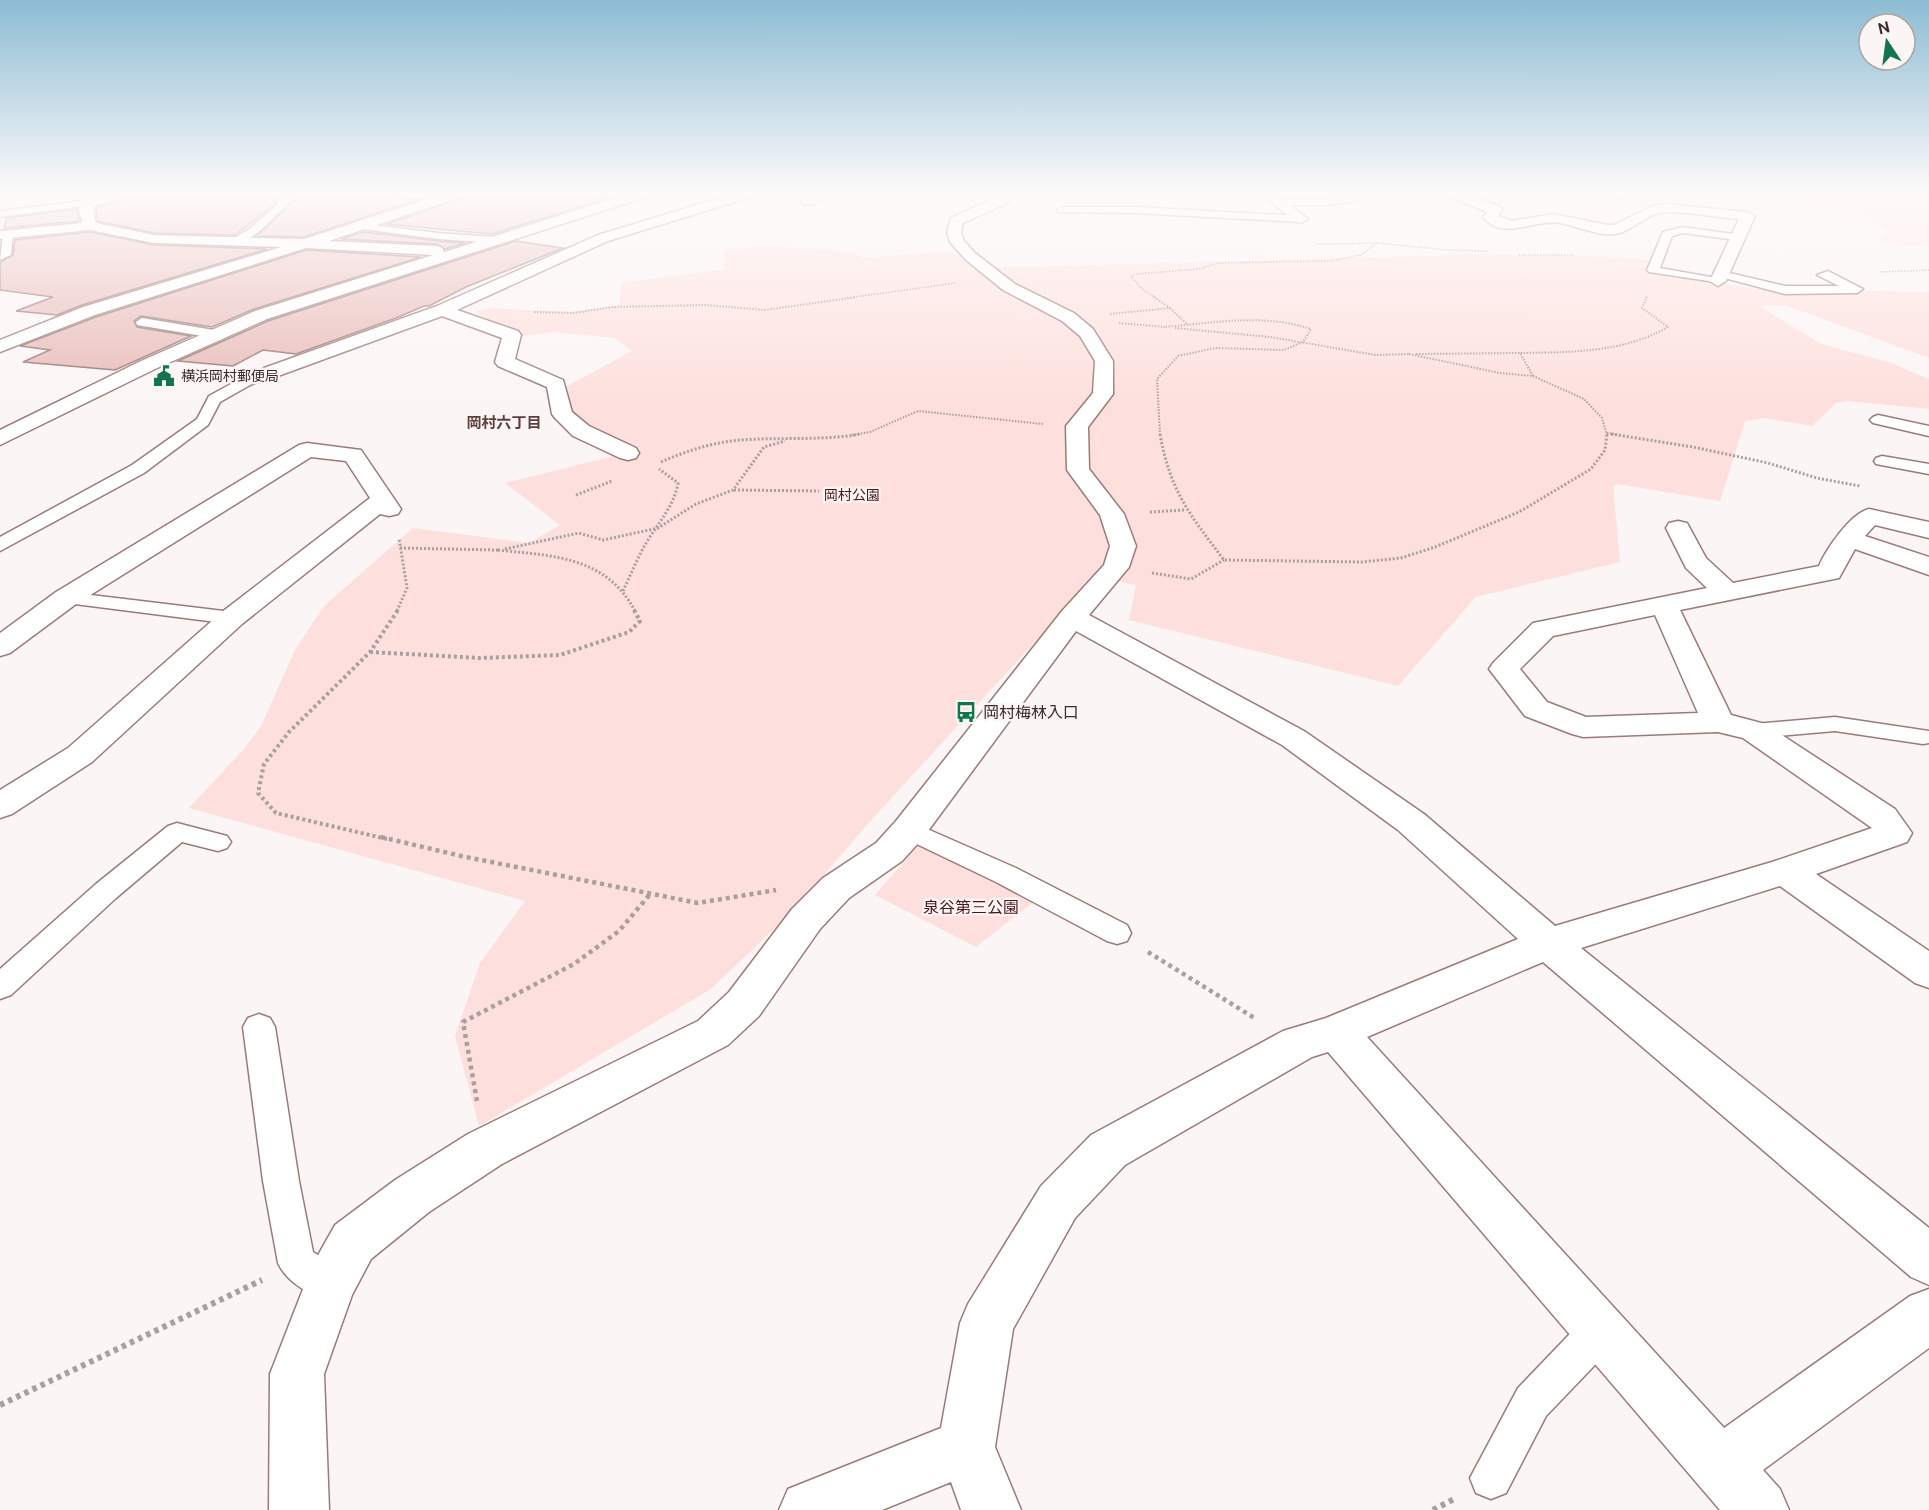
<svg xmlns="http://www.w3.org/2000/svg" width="1929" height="1510" font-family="Ubuntu,'Noto Sans JP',sans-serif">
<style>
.built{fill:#fde3e1}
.green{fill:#fde0dd}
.water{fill:#a3c9b3}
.building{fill:#e8bcb9;stroke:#947573;stroke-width:1.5}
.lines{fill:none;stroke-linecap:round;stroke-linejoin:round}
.service-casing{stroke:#9a7b79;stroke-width:3}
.minor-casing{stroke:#9a7b79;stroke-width:3}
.path-far5{stroke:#a99f9f;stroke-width:1.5;stroke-dasharray:1.5 1.5;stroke-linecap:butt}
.path-far4{stroke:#a99f9f;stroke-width:2;stroke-dasharray:1.5 1.5;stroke-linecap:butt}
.path-far3{stroke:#a99f9f;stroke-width:3;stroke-dasharray:2 2;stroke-linecap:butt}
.path-far2{stroke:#a99f9f;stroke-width:4;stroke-dasharray:3 3;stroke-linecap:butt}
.path-far1{stroke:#a99f9f;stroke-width:4.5;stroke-dasharray:4 4;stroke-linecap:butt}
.path{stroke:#a99f9f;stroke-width:6;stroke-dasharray:4.5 4.5;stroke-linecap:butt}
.service{fill:#fff;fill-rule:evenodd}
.minor{fill:#fff;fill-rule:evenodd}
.labels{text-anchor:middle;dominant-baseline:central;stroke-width:4.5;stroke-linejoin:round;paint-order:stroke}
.far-poi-label{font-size:14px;fill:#392c2b;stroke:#fcf5f5;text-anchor:start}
.far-park-label{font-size:14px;fill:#4b1617;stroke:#fcf5f5}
.far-neighbourhood-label{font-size:15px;font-weight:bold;fill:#5b3f3d;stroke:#fcf5f5}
.poi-label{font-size:16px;fill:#392c2b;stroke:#fcf5f5;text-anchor:start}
.park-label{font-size:16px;fill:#4b1617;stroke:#fcf5f5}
</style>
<rect width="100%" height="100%" fill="#fcf5f5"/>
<g class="built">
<polygon points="1505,192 1673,192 1659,204 1606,215"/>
<polygon points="469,206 559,216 489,238 417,231"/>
</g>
<g class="green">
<polygon points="1461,192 1575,192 1580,197 1510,197 1481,200"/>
<polygon points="1760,192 1912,192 1929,195 1929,245 1902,246 1877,240 1889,231 1860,214 1787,204"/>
<path d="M768 246 854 252 862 258 950 251 977 268 1487 254C1543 257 1599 253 1655 261L1649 272 1758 289 1929 292V358L1785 305 1759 306 1821 344 1892 363 1929 379V409L1848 401 1836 403 1812 426 1764 418 1745 421 1720 501 1617 484 1613 486 1620 562 1476 597 1398 686 1129 620 1136 585 1103 578 1076 597 864 828 795 909 711 989 479 1126 455 1036 480 963 525 901 189 808 244 749 261 726 295 650 324 606 413 528 529 543 560 525 505 483 622 454 575 421 562 389 632 351 614 338 554 332 523 336 474 312 490 308 571 312 620 305 621 283 725 269 724 250Z"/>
<polygon points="918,846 1036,900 976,947 875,895"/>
</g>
<polygon class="water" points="1589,192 1685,192 1686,194 1615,200"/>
<g class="building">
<polygon points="132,192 291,192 277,199 275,204 235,235 154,233 98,221 96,208 130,197"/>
<polygon points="309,192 391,192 398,197 417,200 304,237 257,236 291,204"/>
<polygon points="469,192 610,192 611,197 492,234 386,224 467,197"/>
<polygon points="77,209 79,221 4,228 7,218"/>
<polygon points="90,232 154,245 267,249 82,305 57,315 16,311 53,297 0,290 0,262 13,255 15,240"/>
<polygon points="364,232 438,241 465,243 445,249 437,244 341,239"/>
<polygon points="516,241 563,248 466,287 429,306 424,306 396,318 296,354 263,350 233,366 178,361 268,321"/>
<polygon points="306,250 421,257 254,309 212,327 141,316 134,321 137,327 191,336 115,370 23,362 50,350 20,346 96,317"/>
</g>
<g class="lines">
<defs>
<g id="service">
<path d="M295 192H307C302 196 295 198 290 202 278 212 251 246 233 243V239L249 229 277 205 278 201Z"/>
<path d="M393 192C408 191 433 189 446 198L441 201 398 195Z"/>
<polygon points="1358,195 1363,198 1361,200 1329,205 1279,205 1274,202 1279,199 1329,199"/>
<polygon points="90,200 93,201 93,205 0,217 0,211"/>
<polygon points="1062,207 1136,207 1301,216 1306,219 1301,222 1136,213 1058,212 1057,210"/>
<polygon points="358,223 438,233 496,237 501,240 496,243 438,239 354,228 353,226"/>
<polygon points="1682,227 1741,235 1741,239 1737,240 1682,233 1672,236 1660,268 1722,279 1722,283 1649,272 1647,270 1663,232"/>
<polygon points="8,231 13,234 11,255 0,260 3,234"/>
<polygon points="1721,271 1785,286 1839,286 1817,275 1828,271 1863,289 1857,293 1785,294 1717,276 1715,274"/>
<polygon points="142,318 214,330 221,334 214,338 137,325 136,322"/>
<polygon points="271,368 278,372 276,375 250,385 220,402 208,425 144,473 0,551 0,537 132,465 197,419 209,396 240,379"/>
<polygon points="1878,415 1929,426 1929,436 1873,423 1870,420 1873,417"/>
<polygon points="1882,456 1929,464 1929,474 1876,464 1874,461 1876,458"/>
<polygon points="66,592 232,612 239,614 242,618 239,622 232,624 59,602 56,598 59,594"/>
<polygon points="1835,717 1929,731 1929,743 1923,744 1835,731 1754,738 1746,736 1742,731 1746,726 1754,724"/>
<polygon points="909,821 1016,868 1127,925 1131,933 1127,941 1117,944 1107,941 996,882 900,836 896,830 900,824"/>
<polygon points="177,823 227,836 231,842 227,848 218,851 182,842 116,898 11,995 0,999 0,969 96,884 168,826"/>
<path d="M259 1014 270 1018 275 1027 299 1181 313 1252 343 1271 349 1284 343 1297 330 1303C310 1294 287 1283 278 1263L263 1181 243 1027 248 1018Z"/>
<polygon points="1600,1312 1614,1317 1619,1331 1614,1345 1546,1416 1506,1493 1491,1499 1476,1493 1470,1478 1518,1388 1586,1317"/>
</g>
<g id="minor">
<polygon points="112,192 130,192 129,195 95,206 93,209 96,223 154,235 304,239 449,192 467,192 466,195 329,241 437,246 442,248 444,252 634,192 653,192 652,195 267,319 155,369 0,445 0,430 141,361 255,311 433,255 306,248 95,315 0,352 0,340 83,307 281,247 154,243 90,230 0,239 0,231 82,223 79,209 85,200"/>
<polygon points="739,192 758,192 757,195 608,241 457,310 518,331 521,335 515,359 563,380 572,412 589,426 636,448 639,453 636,458 628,460 620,458 573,436 555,418 552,414 547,387 498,366 495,362 502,338 442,316 278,376 264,376 261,372 264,368 437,306 598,235"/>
<polygon points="818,192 834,192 813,204 803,204 801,201"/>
<path d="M1006 192H1020L1005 204 963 223 961 232 964 241 975 253 1015 284 1074 313 1093 329 1113 361V394L1088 427 1089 469 1124 514 1136 546 1129 567 1089 615 1304 731 1424 814 1555 926 1772 862 1872 828 1743 738 1718 732 1583 737 1572 734 1525 716 1489 669 1493 663 1533 623 1707 588 1686 568 1666 528 1669 523 1678 521 1687 523 1706 558 1733 583 1819 566C1826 549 1851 513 1869 509L1929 522V538L1875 525 1865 536 1929 557V575L1855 549 1839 578 1680 610 1731 715 1765 724 1895 809 1912 833 1907 842 1816 874 1929 951V988L1915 983 1780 886 1581 948 1929 1228V1285L1911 1277 1543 962 1367 1037 1724 1428 1910 1296 1929 1289V1348L1763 1470 1780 1489 1789 1510H1720L1328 1052 1312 1057 1125 1165 1075 1218 1013 1329 995 1447 1021 1510H961L951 1482 882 1510H779L788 1489 941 1428 960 1323 968 1304 1041 1186 1091 1135 1283 1031 1326 1018 1518 939 1398 830 1282 745 1076 631 922 839 902 861 849 898 820 929 759 1016 728 1045 502 1164 429 1212 371 1259 352 1295 324 1374 329 1510H269L270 1374 312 1266 335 1225 395 1180 468 1134 698 1021 729 992 792 909 823 878 876 843 896 821 1062 611 1104 565 1110 546 1100 515 1067 470 1066 426 1093 393 1095 361 1080 336 1062 321 1003 290 965 259 950 242 947 232 951 218ZM1655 615 1698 713 1586 717 1547 702 1520 669 1553 636Z"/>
<polygon points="1259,192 1273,192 1308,219 1301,223 1296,222"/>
<path d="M1444 192H1461L1500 207 1502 210 1498 216 1512 221 1553 214 1608 225H1614L1652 206 1666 204 1748 212 1755 216 1726 281 1718 286 1710 281 1739 219C1715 217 1690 212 1666 212 1650 212 1635 228 1620 233 1601 238 1580 227 1561 223 1536 218 1503 242 1483 217L1487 212 1445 195Z"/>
<polygon points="307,443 361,450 401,509 398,514 389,516 380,514 242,624 92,762 12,814 0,818 0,790 68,748 222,612 370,498 346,461 311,457 76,604 10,653 0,656 0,633 56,592 299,445"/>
</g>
</defs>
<use href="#service" class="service-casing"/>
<use href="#minor" class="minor-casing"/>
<g class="path-far5">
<polyline points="1316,244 1377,243 1448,250 1488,251"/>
<polyline points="1519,255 1574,255"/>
<polyline points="1880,272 1929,270"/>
<polyline points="847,298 956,283"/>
<polyline points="1156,298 1142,289 1131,277 1135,274 1198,269 1219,263 1331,261 1361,255 1377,243"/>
<polyline points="1646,298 1647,296"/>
</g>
<g class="path-far4">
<polyline points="1170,308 1188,325"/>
<polyline points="534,312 573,313 613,307 705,305 765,310 857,297"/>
<polyline points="1110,314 1170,308 1154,297"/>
<polyline points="1119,323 1165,327"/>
<polyline points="1175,328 1270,337 1376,355 1409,354"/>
<polyline points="1409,354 1500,373 1533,376 1584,399 1602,418 1607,435"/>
<polyline points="1416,354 1520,353"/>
<path d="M1533 376 1520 353C1571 352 1623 353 1668 327L1642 308 1647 297"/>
<polyline points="1607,433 1620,435"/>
<polyline points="852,435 870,432 918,411 1043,424"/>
<path d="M1160 435 1157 379 1178 356 1215 348 1284 350 1303 342 1311 329C1262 313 1214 323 1164 327"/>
</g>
<g class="path-far3">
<path d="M1160 434C1170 491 1190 515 1224 560L1362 562 1401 558 1435 547 1519 512 1591 469 1605 450 1607 434"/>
<polyline points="1611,434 1693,447 1768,463 1817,478 1860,486"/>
<path d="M661 462C686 451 714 442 741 440 781 437 820 441 861 434"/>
<polyline points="734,490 819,491"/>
<polyline points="576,495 612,481"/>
<polyline points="1150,512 1185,510"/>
<polyline points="400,548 498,550"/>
<polyline points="505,549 579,533 603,540 658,528 696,504 733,490 764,447 785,441"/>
<path d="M498 550C553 556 606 556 635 611"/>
<polyline points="1152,573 1191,579 1224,560"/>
<path d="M623 591C630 576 637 559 645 545 657 524 674 507 678 483L659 469"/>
<polyline points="397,611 407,588 399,538"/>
</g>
<g class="path-far2">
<polyline points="370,652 480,658 560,655 629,632 640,621 634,610"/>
<polyline points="387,839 276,813 258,793 264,764 289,732 370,652 398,610"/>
</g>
<g class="path-far1">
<polyline points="381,837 461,856 698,903 776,890"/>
<polyline points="1148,952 1256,1019"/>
<polyline points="477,1101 463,1022 574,964 619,931 651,893"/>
</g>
<g class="path">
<polyline points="0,1405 262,1280"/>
<polyline points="1433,1510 1454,1499"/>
</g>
<use href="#service" class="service"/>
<use href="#minor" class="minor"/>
</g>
<linearGradient id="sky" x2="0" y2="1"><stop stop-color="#8cbcd3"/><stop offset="0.48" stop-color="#fefafa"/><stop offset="1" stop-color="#fefafa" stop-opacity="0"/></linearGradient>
<rect width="1929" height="403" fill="url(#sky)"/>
<defs>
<symbol id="civic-bare" viewBox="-9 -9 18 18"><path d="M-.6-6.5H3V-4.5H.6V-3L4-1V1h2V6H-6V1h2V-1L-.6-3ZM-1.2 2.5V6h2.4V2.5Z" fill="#11764e" stroke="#fcf5f5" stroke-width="2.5" paint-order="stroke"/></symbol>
<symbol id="bus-bare" viewBox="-9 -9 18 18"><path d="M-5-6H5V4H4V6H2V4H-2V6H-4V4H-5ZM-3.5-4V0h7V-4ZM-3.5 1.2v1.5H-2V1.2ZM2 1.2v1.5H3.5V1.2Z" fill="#11764e" stroke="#fcf5f5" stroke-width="2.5" paint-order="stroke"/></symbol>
</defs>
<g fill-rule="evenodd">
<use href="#civic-bare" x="149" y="361" width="30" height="30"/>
<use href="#bus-bare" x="951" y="697" width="30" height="30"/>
</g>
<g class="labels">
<g class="far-poi-label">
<text x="181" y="376">横浜岡村郵便局</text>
</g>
<g class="far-park-label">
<text x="852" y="495">岡村公園</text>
</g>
<g class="far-neighbourhood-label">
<text x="504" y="422">岡村六丁目</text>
</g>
<g class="poi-label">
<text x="983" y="712">岡村梅林入口</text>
</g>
<g class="park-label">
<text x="971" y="907">泉谷第三公園</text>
</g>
</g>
<g transform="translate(1887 42) rotate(347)"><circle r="28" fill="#fcf5f5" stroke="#aea5a4" stroke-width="1.5"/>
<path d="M0-4.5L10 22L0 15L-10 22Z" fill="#11764e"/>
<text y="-9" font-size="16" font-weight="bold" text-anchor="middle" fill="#392c2b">N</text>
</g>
</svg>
